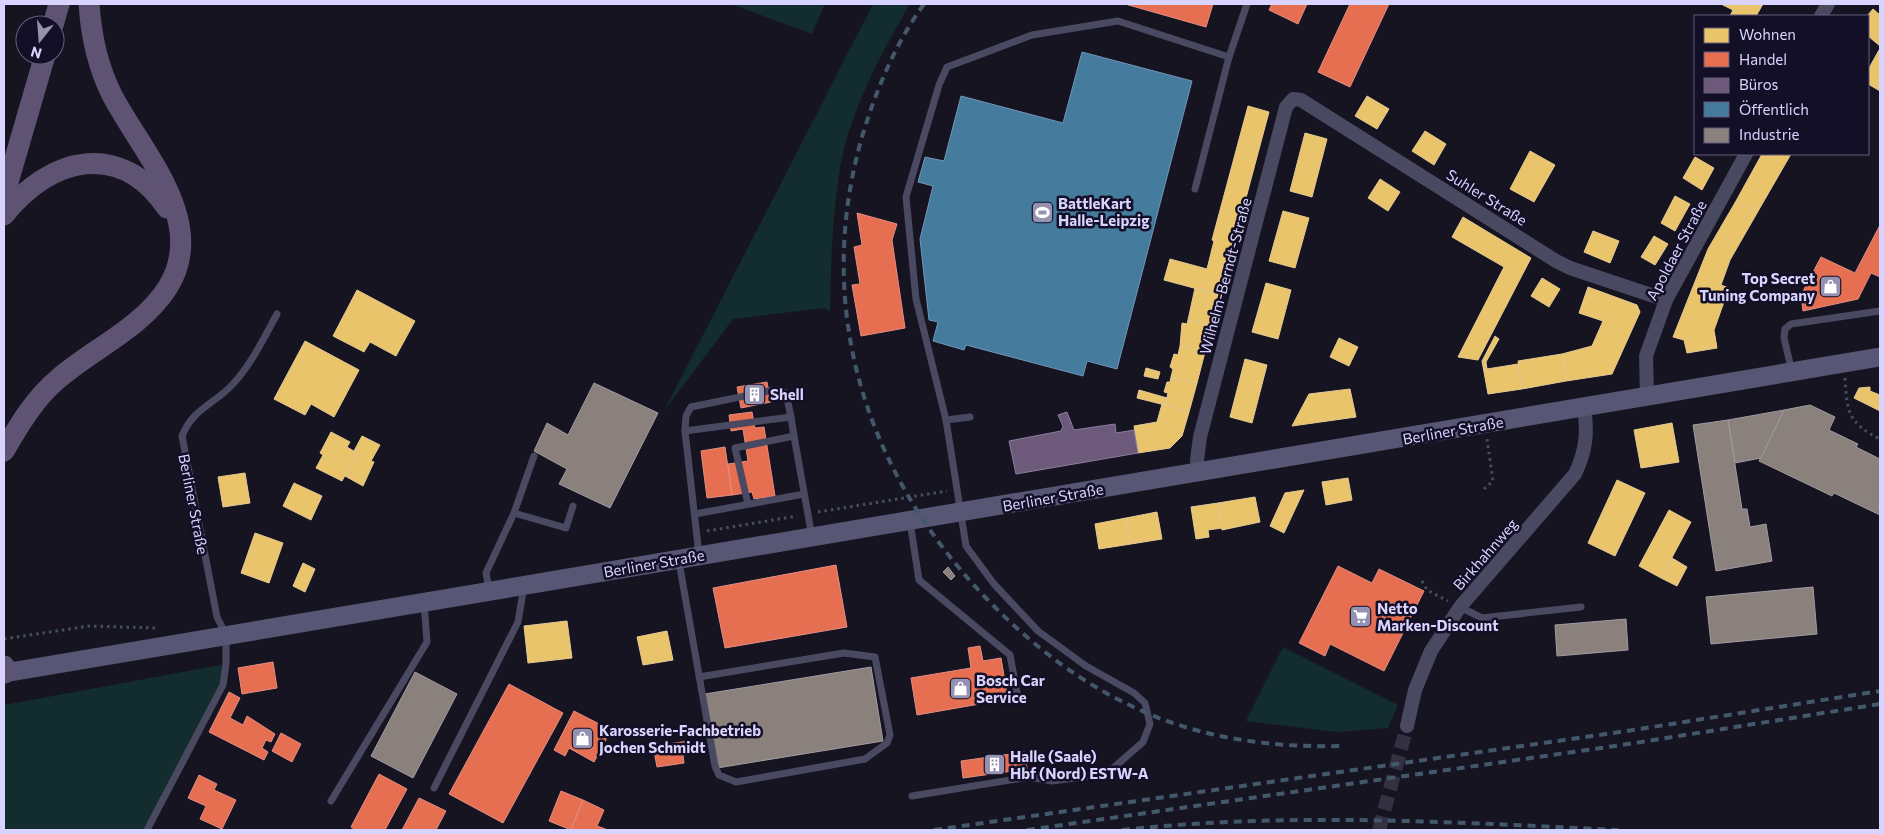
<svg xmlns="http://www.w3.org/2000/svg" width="1884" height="834" font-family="Commissioner,sans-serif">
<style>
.green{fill:#132c2d}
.homes{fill:#e9c46a;stroke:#e4c997}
.shops{fill:#e76f51;stroke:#e38d85}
.offices{fill:#6d597a;stroke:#8d7ea2}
.public{fill:#457b9d;stroke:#7196ba}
.industry{fill:#8a817c;stroke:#a29aa3}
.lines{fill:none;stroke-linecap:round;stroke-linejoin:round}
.street-tunnel{stroke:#333142;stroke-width:14;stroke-dasharray:14 7;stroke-linecap:butt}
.path{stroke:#44505f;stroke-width:3;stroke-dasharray:2.5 4;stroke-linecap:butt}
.lane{stroke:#4a4962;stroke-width:7}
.street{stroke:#4a4962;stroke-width:14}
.secondary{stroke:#575674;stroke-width:19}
.primary{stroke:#5e5373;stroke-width:21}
.rail{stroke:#43596b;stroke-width:4;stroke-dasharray:8 6;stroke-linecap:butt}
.labels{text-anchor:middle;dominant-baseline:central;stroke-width:5;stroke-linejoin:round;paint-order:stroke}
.street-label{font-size:15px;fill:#d9d4ff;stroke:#130f26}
.poi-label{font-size:15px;font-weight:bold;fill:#d9d4ff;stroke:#130f26;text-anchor:start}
</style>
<rect width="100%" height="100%" fill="#161421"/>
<g class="green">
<polygon points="731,4 825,4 812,34"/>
<path d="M873 4H910C880 56 848 114 839 174 832 220 831 265 830 311L824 308 733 319 664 411Z"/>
<polygon points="1283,647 1398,705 1388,728 1337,732 1246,721"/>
<polygon points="226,664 223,685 147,830 4,830 4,705"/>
</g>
<g class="homes">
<polygon points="1721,4 1763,4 1756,16 1730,16 1733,10"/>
<polygon points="1873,9 1880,15 1880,46 1868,36 1867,16"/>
<polygon points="1879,50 1880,51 1880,91 1868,84 1868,70"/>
<polygon points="1367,96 1389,109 1377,129 1355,116"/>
<polygon points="1248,106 1269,112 1220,295 1164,280 1170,259 1207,269 1214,241 1212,240"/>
<polygon points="1425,131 1446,144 1434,165 1412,151"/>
<polygon points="1305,133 1327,139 1312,197 1290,191"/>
<polygon points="1530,151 1555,165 1534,202 1510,189"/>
<polygon points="1762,154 1791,154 1757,213 1736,201"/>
<polygon points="1695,157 1714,168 1702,190 1683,178"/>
<polygon points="1380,179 1400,192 1388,211 1368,198"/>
<polygon points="1675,196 1690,204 1675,231 1661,223"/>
<polygon points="1736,201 1757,213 1730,260 1721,285 1729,288 1714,330 1717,348 1687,353 1684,340 1673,337 1708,249"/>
<polygon points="1283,211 1309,218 1295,268 1269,261"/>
<polygon points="1463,217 1531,258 1478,360 1458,357 1504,267 1452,237"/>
<polygon points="1593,231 1619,241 1610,263 1584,252"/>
<polygon points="1654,236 1668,244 1655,265 1641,257"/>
<polygon points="1542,278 1560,289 1549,307 1531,296"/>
<polygon points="1266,283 1291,290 1278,339 1252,332"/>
<polygon points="1588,287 1637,305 1640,312 1612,374 1566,381 1562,354 1592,346 1603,321 1579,313"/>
<polygon points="1195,288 1220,295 1212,326 1188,320"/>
<polygon points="357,290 415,321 396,356 370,342 364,352 333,336"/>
<polygon points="1188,320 1212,326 1205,352 1180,346 1182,323 1187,324"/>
<polygon points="1495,336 1499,339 1486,362 1487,369 1518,364 1522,389 1488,394 1482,361"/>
<polygon points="1339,338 1358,347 1349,366 1330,357"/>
<polygon points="305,341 359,370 334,417 311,404 305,415 274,399"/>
<polygon points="1180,346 1205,352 1197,383 1171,377 1173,369 1170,367 1174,354 1178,355"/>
<polygon points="1562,354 1566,381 1522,389 1518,361"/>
<polygon points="1245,359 1267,365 1252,423 1230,417"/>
<polygon points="1146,368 1160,372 1158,379 1144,376"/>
<polygon points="1171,377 1197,383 1189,412 1165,405 1168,393 1164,392 1167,382 1170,382"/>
<polygon points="1870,387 1870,391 1880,395 1880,411 1854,398 1859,388"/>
<polygon points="1350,389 1356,417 1292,426 1309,394"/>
<polygon points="1139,390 1167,398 1165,405 1137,398"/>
<polygon points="1162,404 1189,412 1182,436 1170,448 1138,453 1134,426 1157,422"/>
<polygon points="1672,423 1679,462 1641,468 1634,430"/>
<polygon points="331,432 350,442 347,447 357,453 342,481 316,468 323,455 320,453"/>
<polygon points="362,436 380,445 371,461 374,462 363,486 345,476 357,453 354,451"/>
<polygon points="245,473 250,503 223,507 218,477"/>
<polygon points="1348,478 1352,500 1326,505 1322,482"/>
<polygon points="1617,480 1645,493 1615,556 1588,543"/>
<polygon points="294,483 322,496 311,520 283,506"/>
<polygon points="1304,490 1284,533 1270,526 1285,493"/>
<polygon points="1255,497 1260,522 1222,530 1218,503"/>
<polygon points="1218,503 1222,528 1208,530 1209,537 1196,539 1191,507"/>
<polygon points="1669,510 1691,522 1661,578 1639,566"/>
<polygon points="1157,512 1162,539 1131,544 1126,518"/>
<polygon points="1126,518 1131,544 1099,549 1095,524"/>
<polygon points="255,533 283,543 269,583 241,573"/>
<polygon points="1672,558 1687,567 1677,586 1661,578"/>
<polygon points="303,563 315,569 305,592 293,586"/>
<polygon points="567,621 572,658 528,663 524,626"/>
<polygon points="667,631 673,660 643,665 637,637"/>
</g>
<g class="shops">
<polygon points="1125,4 1213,4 1206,27"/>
<polygon points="1272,4 1307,4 1298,24 1269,10"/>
<polygon points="1350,4 1389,4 1350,87 1318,72"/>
<polygon points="857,213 897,224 892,240 905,328 861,336 852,285 860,284 854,247 862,245"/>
<polygon points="1880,225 1880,277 1871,273 1858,299 1803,311 1801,295 1821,257 1855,273"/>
<polygon points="767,382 771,402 741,408 737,387"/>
<polygon points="752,412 755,428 764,427 775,496 754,499 752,492 732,495 728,464 748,461 743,429 731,431 729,415"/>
<polygon points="725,447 732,495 707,498 701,451"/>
<polygon points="836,565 847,627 725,648 713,588"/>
<polygon points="1338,566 1372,583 1379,569 1424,591 1384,671 1330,644 1325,656 1299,643"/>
<polygon points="980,646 983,661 1001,658 1008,699 917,715 911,678 971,668 968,648"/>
<polygon points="273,662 277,688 242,694 238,668"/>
<polygon points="509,684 563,713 503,823 449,794"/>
<polygon points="229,692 240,698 230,718 243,725 247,716 275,734 271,742 266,740 262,748 268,752 264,760 209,732"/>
<polygon points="574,711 611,730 594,762 569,748 565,756 554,750"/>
<polygon points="281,733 301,744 292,762 272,751"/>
<polygon points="689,741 691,754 683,755 684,763 657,767 653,746"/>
<polygon points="1025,752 1027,769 963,778 961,761"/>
<polygon points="379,774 407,789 385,830 356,830 351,827"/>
<polygon points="199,775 217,784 214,790 236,800 222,829 200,819 206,806 188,798"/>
<polygon points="561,791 583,800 571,830 549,821"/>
<polygon points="419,798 446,811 436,830 402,830"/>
<polygon points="583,800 604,810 597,826 608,830 571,830"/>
</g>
<polygon class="offices" points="1067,412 1074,430 1115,424 1116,433 1134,430 1138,453 1016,474 1009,441 1061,431 1063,426 1058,415"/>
<polygon class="public" points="1082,52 1192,81 1117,369 1087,361 1083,376 966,345 964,350 933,341 938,322 929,320 920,239 933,186 918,182 925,157 944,161 961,96 1063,123"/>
<g class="industry">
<polygon points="594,383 658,413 610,508 559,484 567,469 534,451 547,423 568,435"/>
<polygon points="1810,405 1835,417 1829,430 1858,444 1856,447 1880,459 1880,515 1834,493 1832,496 1759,461 1784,410"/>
<polygon points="1784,410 1761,458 1735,463 1728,420"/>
<polygon points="1728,420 1742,509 1747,509 1750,527 1766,524 1772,561 1716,571 1693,425"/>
<polygon points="948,567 955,576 951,580 943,572"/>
<polygon points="1813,587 1817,634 1711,644 1706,597"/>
<polygon points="1626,619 1628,650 1557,656 1555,625"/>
<polygon points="871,667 883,741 717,768 705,694"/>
<polygon points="415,672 457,694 413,778 371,756"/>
</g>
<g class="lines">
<polyline class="street-tunnel" points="1379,830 1407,726"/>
<g class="path">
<path d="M1845 378C1847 412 1848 423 1880 439"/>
<polyline points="1484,489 1493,481 1487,439"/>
<polyline points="818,512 947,491"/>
<polyline points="707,531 797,516"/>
<polyline points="1422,581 1427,590 1448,601"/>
<polyline points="4,639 89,626 155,628"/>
</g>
<g class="lane">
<polyline points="1229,57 1247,4"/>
<polyline points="1792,372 1784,338 1785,329 1791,324 1880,311"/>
<polyline points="946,420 970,417"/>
<polyline points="685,431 686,416 691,407 769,391 779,390 786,393 791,417"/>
<polyline points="748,504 735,448 794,436 812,537"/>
<polyline points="514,513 566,528 573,506"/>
<polyline points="695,514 804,494"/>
<polyline points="910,522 919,580 1010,655 1018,698"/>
<polyline points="699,555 685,431 791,417 794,436"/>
<polyline points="679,562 715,766 719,775 736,782 865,759 887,743 890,735 875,657 844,653 699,677"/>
<polyline points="489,589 486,573 514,513 534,456"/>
<polyline points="1460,607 1482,618 1581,607"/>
<polyline points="434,788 518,622 524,586"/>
<polyline points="912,796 1029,777 1052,781 1091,776 1111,770 1143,742 1150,724 1145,703 1134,693 1086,666 1038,631 994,584 966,546 946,420 916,299 906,197 939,85 947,67 1032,35 1118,21 1229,57 1195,189"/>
<polyline points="331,801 427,642 424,603"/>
<path d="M147 830 223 685 226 664V635L217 617 182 436C193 408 215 404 233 384 252 363 264 338 277 314"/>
</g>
<g class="street">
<polyline points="1821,16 1828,4"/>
<polyline points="1647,395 1646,356 1666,300 1746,154"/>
<polyline points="1199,472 1197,460 1200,437 1286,107 1293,99 1301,100 1556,261 1570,268 1666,300"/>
<path d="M1407 726 1415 690 1431 651 1460 607 1575 474C1586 451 1588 433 1584 407"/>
</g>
<polyline class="secondary" points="4,673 1880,357"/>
<g class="primary">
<polyline points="53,25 59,4"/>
<polyline points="4,196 45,55"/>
<path d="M4 215C50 157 120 139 167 208"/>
<path d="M4 451C19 425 35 398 58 379 94 348 142 328 168 287 209 221 141 151 112 95 98 67 91 35 89 4"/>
<polyline points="4,666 5,673"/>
</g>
<g class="rail">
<path d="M924 4C895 44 876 90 862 137 813 307 865 472 986 598 1030 644 1080 683 1138 709 1202 739 1275 748 1344 746"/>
<polyline points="934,830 1627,731 1880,691"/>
<polyline points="1027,830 1622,745 1880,704"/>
<path d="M1122 830C1287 812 1452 822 1618 830"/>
</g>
</g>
<defs>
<symbol id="stadium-square" viewBox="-11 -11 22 22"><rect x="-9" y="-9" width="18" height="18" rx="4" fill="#9591b1" stroke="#130f26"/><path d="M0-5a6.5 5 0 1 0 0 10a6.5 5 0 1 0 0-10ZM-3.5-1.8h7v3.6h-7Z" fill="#fff"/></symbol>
<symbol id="shop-square" viewBox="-11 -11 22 22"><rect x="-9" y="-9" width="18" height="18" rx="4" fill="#9591b1" stroke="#130f26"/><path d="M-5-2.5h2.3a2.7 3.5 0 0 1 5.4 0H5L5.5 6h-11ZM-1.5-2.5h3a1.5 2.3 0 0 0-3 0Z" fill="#fff"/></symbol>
<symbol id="building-square" viewBox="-11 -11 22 22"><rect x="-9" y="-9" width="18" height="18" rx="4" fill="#9591b1" stroke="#130f26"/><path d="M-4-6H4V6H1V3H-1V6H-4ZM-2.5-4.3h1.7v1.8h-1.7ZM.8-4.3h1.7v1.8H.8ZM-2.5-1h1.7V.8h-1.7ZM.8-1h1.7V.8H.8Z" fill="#fff"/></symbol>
<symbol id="supermarket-square" viewBox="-11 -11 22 22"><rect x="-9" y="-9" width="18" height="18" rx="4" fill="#9591b1" stroke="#130f26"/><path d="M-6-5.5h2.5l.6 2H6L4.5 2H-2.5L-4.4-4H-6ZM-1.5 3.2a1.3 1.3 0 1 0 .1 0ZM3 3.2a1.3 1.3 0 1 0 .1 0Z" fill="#fff"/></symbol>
</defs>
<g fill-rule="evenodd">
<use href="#stadium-square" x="1030" y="200" width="25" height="25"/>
<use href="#shop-square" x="1818" y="274" width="25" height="25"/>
<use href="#building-square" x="742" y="382" width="25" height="25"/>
<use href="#supermarket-square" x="1348" y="604" width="25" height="25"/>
<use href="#shop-square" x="948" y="676" width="25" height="25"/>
<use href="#shop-square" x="570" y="726" width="25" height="25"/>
<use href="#building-square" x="982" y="752" width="25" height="25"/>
</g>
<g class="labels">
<g class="street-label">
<text transform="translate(1487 197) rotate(32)">Suhler Straße</text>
<text transform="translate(1676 250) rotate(-62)">Apoldaer Straße</text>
<text transform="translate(1225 276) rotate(-75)">Wilhelm-Berndt-Straße</text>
<text transform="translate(1453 430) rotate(-10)">Berliner Straße</text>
<text transform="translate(1053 497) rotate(-10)">Berliner Straße</text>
<text transform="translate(194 504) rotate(79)">Berliner Straße</text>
<text transform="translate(1485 554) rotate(-49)">Birkhahnweg</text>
<text transform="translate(654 563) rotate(-10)">Berliner Straße</text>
</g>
<g class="poi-label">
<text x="1058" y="203">BattleKart<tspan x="1058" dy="17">Halle-Leipzig</tspan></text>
<text x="1815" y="278" text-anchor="end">Top Secret<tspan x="1815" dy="17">Tuning Company</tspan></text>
<text x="770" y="394">Shell</text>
<text x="1377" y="608">Netto<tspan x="1377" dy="17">Marken-Discount</tspan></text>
<text x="976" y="680">Bosch Car<tspan x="976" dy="17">Service</tspan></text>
<text x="599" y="730">Karosserie-Fachbetrieb<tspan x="599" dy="17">Jochen Schmidt</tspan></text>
<text x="1010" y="756">Halle (Saale)<tspan x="1010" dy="17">Hbf (Nord) ESTW-A</tspan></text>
</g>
</g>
<rect width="1884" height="834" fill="none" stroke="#d9d4ff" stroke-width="10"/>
<rect x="1694" y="15" width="175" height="140" fill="#130f26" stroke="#625e7d"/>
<rect x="1704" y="28" width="25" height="15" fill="#e9c46a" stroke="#625e7d"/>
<text x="1739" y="40" font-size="15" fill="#d9d4ff">Wohnen</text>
<rect x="1704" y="52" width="25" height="15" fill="#e76f51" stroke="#625e7d"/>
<text x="1739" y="65" font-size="15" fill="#d9d4ff">Handel</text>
<rect x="1704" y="78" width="25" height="15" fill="#6d597a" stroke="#625e7d"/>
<text x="1739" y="90" font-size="15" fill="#d9d4ff">Büros</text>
<rect x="1704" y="102" width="25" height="15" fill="#457b9d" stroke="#625e7d"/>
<text x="1739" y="115" font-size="15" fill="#d9d4ff">Öffentlich</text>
<rect x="1704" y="128" width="25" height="15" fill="#8a817c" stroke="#625e7d"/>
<text x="1739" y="140" font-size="15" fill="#d9d4ff">Industrie</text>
<g transform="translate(40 40) rotate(197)"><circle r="24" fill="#130f26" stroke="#625e7d"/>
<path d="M0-4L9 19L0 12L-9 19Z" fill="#9591b1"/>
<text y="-8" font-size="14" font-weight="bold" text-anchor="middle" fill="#d9d4ff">N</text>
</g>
</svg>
